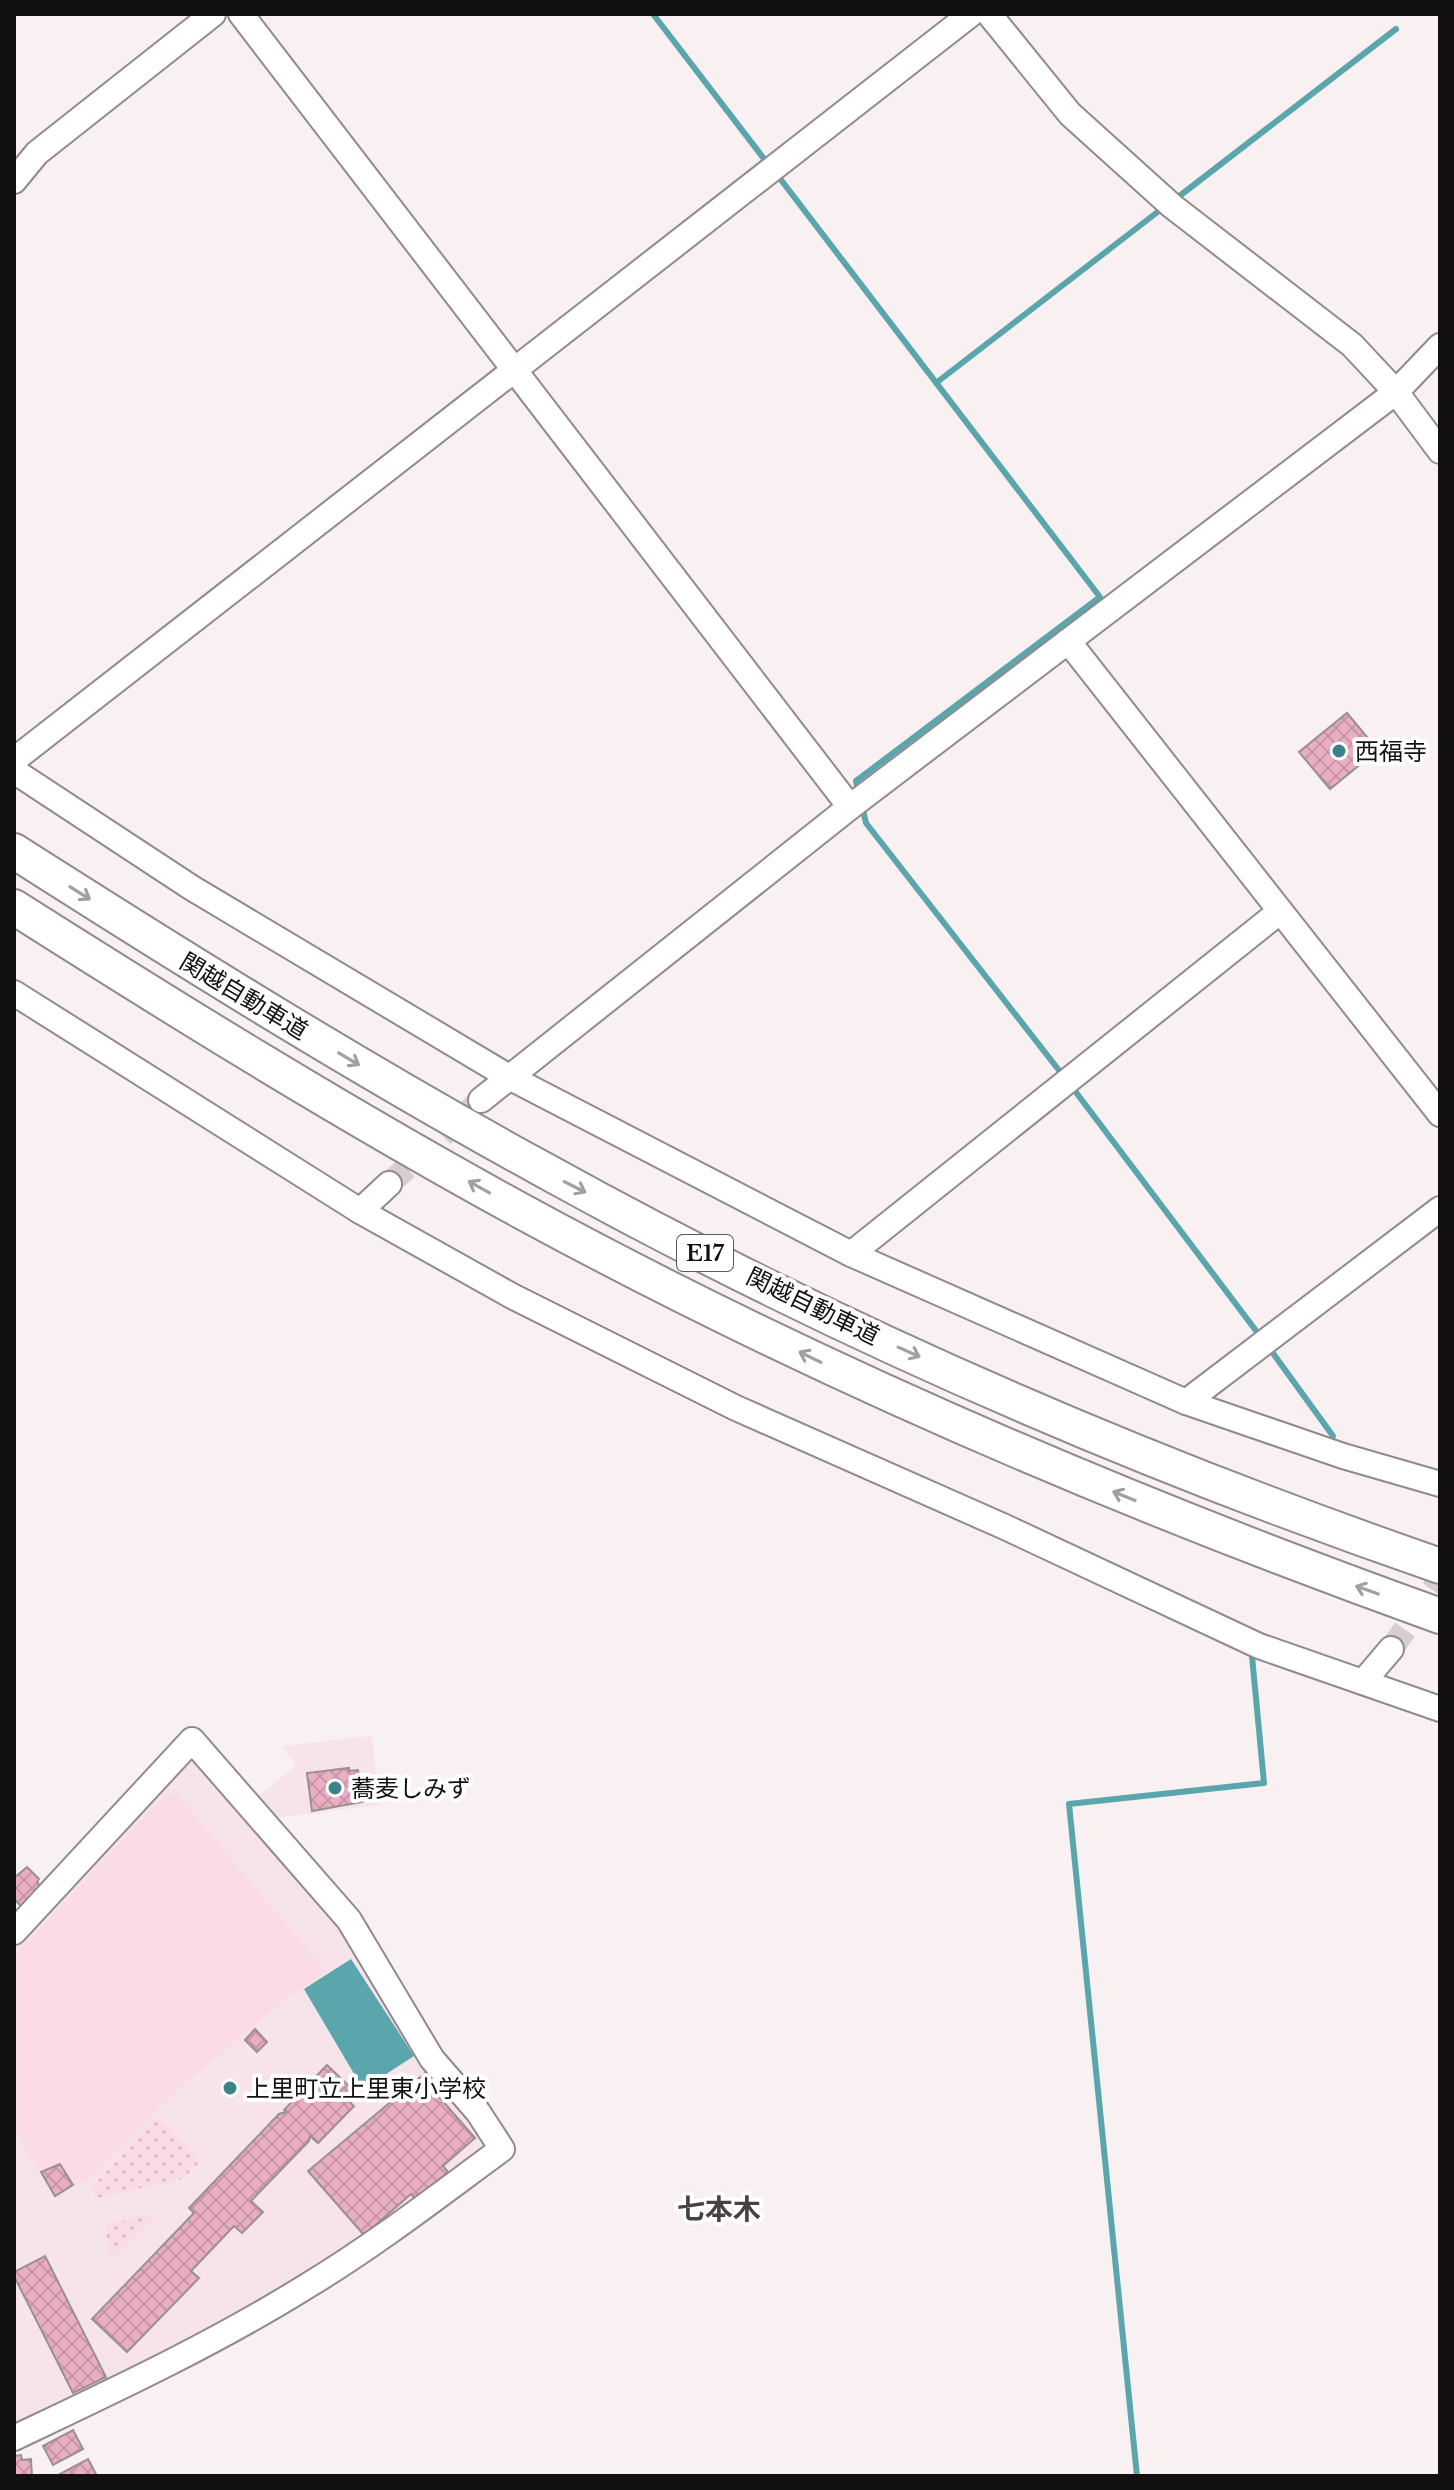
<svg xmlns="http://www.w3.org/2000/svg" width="1454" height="2490" font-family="'Libre Baskerville','Noto Sans JP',serif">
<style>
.built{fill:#f6e4ea}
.grass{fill:url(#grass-dots)}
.garden{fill:#fbdbe5}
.water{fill:#5ba6ad}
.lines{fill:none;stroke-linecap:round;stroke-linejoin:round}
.stream{stroke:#5ba6ad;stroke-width:6}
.building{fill:url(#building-cross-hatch);stroke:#989093;stroke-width:2}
.minor-tunnel{stroke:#d6ced0;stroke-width:24;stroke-dasharray:24 12;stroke-linecap:butt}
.minor-casing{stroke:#92898c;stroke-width:28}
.highway-casing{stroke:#92898c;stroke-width:38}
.minor{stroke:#fff;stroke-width:24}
.highway{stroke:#fff;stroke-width:34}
.oneway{stroke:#a19fa0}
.poi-dot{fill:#3b8289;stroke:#fff;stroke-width:3}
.labels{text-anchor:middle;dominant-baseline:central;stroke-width:8;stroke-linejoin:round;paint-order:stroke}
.shield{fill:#fff;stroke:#5a5858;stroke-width:2}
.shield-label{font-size:22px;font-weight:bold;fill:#131011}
.poi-label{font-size:24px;fill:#131011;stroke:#fff;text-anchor:start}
.street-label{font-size:24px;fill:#131011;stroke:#fff}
.quarter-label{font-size:28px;font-weight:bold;fill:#484143;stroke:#fff}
</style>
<defs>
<pattern id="grass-dots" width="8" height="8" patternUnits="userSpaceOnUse" patternTransform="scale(2)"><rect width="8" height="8" fill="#fbdbe5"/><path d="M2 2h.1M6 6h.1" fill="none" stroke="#d6bbc3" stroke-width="1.8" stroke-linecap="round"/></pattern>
<pattern id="building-cross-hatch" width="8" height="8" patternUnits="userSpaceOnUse" patternTransform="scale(2)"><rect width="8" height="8" fill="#eaaec2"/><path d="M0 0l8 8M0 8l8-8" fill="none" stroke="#c895a6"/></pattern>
</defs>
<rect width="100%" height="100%" fill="#f9f0f2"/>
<g class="built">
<polygon points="372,1736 379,1805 274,1818 256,1798 296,1765 281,1746"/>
<polygon points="188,1755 196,1755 328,1906 489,2143 488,2150 349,2250 213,2328 108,2378 14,2429 14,1943"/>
</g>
<g class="grass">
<polygon points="158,2118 200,2161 182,2179 96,2198 93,2186"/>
<polygon points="157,2213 112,2261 105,2225"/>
</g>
<polygon class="garden" points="176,1794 326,1972 282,2001 165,2101 89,2179 55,2196 14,2130 14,1956 164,1796"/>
<polygon class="water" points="351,1959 414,2056 363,2089 304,1989"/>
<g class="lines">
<g class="stream">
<polyline points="653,14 768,164"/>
<polyline points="775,172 1100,597 856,781 858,792"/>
<polyline points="1173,201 1396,29"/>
<polyline points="936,383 1164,207"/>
<polyline points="862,806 866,823 1065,1078"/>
<polyline points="1072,1087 1260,1336"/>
<polyline points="1267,1345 1333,1436 1330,1444"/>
<polyline points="1137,2476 1069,1804 1264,1783 1252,1656 1255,1649"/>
</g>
</g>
<g class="building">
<polygon points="1347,713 1378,750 1330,789 1299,752"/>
<polygon points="349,1768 349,1771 358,1770 362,1802 312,1811 307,1773"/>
<polygon points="27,1867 39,1879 37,1882 41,1887 22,1907 14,1899 14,1878"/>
<polygon points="255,2029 267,2042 257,2052 245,2040"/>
<polygon points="327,2065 353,2090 345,2098 354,2106 318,2143 310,2136 309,2141 251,2201 263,2212 242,2233 234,2226 191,2271 199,2278 127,2352 92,2319 194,2213 189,2208 279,2114 286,2112 284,2110"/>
<polygon points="429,2070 440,2083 433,2090 475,2138 443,2166 448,2172 416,2200 411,2194 364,2235 308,2171"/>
<polygon points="60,2164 73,2185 55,2196 41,2172"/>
<polygon points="45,2256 106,2377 73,2393 14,2276 14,2272"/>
<polygon points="73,2430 83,2449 53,2465 43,2446"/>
<polygon points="21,2455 22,2460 31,2459 32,2476 14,2476 14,2456"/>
<polygon points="88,2459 97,2476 59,2476 58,2475"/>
</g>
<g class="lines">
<g class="minor-tunnel">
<polyline points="389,1184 481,1100"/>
<polyline points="1391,1649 1440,1580"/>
</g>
<defs>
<g id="minor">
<polyline points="241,14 850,807"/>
<polyline points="989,14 1070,114 1172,206 1352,345 1396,392 1440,451"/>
<polyline points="14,181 37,153 213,14"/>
<polyline points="1068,641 1440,1114"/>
<polyline points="14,760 971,14"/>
<polyline points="14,771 192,888 509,1077 851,1254 1186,1402 1343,1456 1440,1484"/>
<polyline points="14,993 360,1211 512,1296 736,1408 1005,1527 1259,1646 1440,1709"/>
<polyline points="481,1100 850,807 1396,392 1440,346"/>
<polyline points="360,1211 389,1184"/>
<polyline points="851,1254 1278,913"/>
<polyline points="1186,1402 1440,1209"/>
<polyline points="1363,1682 1391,1649"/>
<path d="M14 1932 192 1740 349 1920 432 2059 478 2112 502 2149C438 2196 375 2245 307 2286 214 2344 113 2391 14 2438"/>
</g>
<g id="highway">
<path d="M14 851C188 962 363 1071 544 1170 829 1328 1133 1460 1440 1566"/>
<path d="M14 907C181 1013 349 1117 523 1212 817 1372 1125 1503 1440 1616"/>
</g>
</defs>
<use href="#minor" class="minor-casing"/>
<use href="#highway" class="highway-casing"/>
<use href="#minor" class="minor"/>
<use href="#highway" class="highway"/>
</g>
<defs><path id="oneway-shaft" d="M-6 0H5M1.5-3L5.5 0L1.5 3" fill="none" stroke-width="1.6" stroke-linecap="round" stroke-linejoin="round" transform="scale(2)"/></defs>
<g class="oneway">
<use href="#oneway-shaft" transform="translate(80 893) rotate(32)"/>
<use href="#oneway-shaft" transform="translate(349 1059) rotate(31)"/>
<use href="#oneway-shaft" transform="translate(479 1187) rotate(-151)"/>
<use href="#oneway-shaft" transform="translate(575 1187) rotate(27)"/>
<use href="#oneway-shaft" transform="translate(909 1352) rotate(24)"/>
<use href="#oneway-shaft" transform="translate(810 1357) rotate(-154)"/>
<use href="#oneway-shaft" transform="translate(1124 1496) rotate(-158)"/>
<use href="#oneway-shaft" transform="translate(1367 1590) rotate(-160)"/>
</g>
<g class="poi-dot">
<circle cx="1339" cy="751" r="8"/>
<circle cx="335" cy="1788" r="8"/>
<circle cx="230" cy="2088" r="8"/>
</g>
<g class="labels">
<rect class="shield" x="677" y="1235" width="56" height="36" rx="6"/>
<g class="shield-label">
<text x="705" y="1253">E17</text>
</g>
<g class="poi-label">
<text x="1355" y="751">西福寺</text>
<text x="351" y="1788">蕎麦しみず</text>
<text x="246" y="2088">上里町立上里東小学校</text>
</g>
<g class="street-label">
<text transform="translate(244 996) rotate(31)">関越自動車道</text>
<text transform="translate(813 1306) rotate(26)">関越自動車道</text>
</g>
<g class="quarter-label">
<text x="719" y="2209">七本木</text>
</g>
</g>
<rect width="1454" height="2490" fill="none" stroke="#131011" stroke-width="32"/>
</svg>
